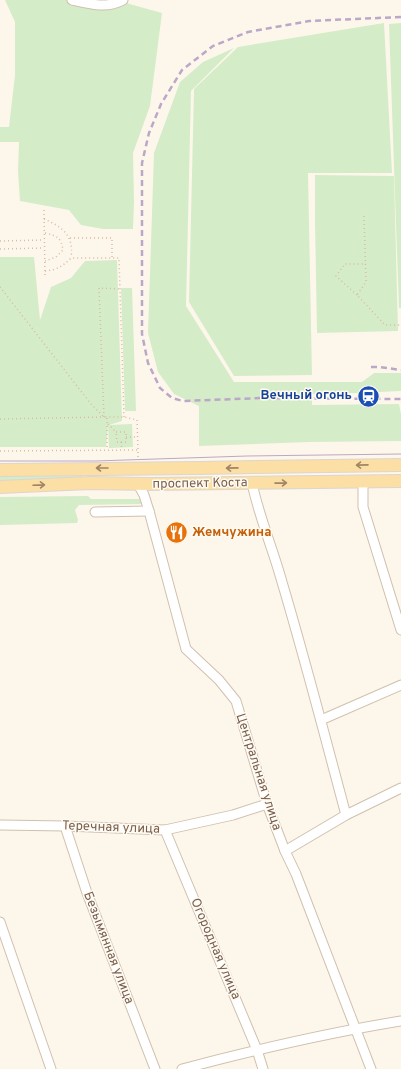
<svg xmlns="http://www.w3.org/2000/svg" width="401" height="1069" font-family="Overpass,sans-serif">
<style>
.green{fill:#d5ecc8}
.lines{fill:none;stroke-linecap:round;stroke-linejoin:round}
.minor-casing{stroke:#d0c0af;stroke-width:11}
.major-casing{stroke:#dcd5d1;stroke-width:14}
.path{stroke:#d8bba5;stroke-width:1.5;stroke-dasharray:1 3;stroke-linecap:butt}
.minor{stroke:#fff;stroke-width:9}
.major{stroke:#fbdfa4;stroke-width:12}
.tram{stroke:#bba8c8;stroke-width:1}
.rail{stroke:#bba8c8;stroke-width:2.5;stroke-dasharray:6 4;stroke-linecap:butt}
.oneway{stroke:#a08567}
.labels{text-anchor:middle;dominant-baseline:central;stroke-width:3;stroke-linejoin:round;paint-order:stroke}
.transit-label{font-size:13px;font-weight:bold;fill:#164399;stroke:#fffbf2;text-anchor:end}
.street-label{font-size:13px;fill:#795f4d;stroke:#fffbf2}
.food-label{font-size:13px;font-weight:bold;fill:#c56008;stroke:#fffbf2;text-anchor:start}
</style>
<rect width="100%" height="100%" fill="#fdf7eb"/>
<g class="green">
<polygon points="5,0 102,0 126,3 162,13 150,106 133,153 134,202 133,229 103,229 81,225 69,210 20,201 18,171 19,142 0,142 0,127 9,127 15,75 15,22"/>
<polygon points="384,23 392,173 308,173 312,375 234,376 189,302 194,89 238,47"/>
<polygon points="401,23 401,308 399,308 389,24"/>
<path d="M234 48 191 91 186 306 234 382H362L374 373H401V391C371 392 342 394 312 394V405L399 404 401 414V441L309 442 199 446V406L174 394 158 372 148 333 154 153 180 82 203 62Z"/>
<polygon points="315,175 394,176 398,331 317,333 315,221"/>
<polygon points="0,257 34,257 40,320 51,287 71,278 85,261 117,260 122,421 109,425 132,424 133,447 109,448 108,425 106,447 0,447"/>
<polygon points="121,288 132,288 136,411 125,411"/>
<polygon points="0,476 83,476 82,480 0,481"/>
<polygon points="88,496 91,499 141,499 143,504 79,505 75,510 78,520 77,523 0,525 0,497"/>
</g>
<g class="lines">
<defs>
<g id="minor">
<path d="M72 0C89 4 107 9 123 0"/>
<polyline points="363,481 363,507 401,630"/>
<path d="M252 483C259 517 273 549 282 582 305 659 325 737 346 815"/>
<polyline points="138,484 144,495 149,511 186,649 219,680 236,701 267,804 285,851 296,874 371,1069"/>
<polyline points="95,512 149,511"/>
<polyline points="321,720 401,685"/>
<polyline points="0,825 65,826 165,830 233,815 267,804"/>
<polyline points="65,826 87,893 155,1069"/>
<polyline points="165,830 257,1050 263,1069"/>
<polyline points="285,851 346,815 401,788"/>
<polyline points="0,922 51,1069"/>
<path d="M182 1069C254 1050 327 1033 401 1021"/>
</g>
<g id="major">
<path d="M0 470C134 469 267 467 401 465"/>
<polyline points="0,487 90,483 149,484 401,481"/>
</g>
</defs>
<use href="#minor" class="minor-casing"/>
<use href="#major" class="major-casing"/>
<g class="path">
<polyline points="44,210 45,278"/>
<polyline points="364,216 366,282 357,295 385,325 401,325"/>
<path d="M44 219C63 227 74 236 71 257"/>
<path d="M45 233C57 236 61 237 63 250L56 257 45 261"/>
<polyline points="70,238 112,238 112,258"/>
<polyline points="0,241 44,240"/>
<polyline points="0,249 44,248"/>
<path d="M45 271C57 270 63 266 71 258H119L124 417"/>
<polyline points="0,287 91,404 104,417 124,417 137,420 138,450"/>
<polyline points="357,295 336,276 345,264 366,264"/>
<polyline points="107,418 107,450"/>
<polyline points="0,419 104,417 99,288 120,289"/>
<polyline points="108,424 116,432"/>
<polygon points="116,432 126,432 126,442 117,442"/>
<polyline points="126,437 138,437"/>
<polyline points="121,442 122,450"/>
<polyline points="0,451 138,450 138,459"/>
</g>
<use href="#minor" class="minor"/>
<use href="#major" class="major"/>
<polyline class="tram" points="0,461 95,461 247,456 401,454"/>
<g class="rail">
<polyline points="401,17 309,21 248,32 213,46 182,70 161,104 149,133 142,163 142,334 148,363 160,388 172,398 183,401 262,398 401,399"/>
<polyline points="371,367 380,367 401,370"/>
</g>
</g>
<defs><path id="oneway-shaft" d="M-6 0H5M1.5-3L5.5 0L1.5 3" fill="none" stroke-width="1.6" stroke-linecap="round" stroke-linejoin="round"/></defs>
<g class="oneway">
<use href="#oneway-shaft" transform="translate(362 465) rotate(179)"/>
<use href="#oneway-shaft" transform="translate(102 468) rotate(-180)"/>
<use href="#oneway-shaft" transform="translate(232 468) rotate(179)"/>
<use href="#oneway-shaft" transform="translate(281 483) rotate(-1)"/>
<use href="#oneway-shaft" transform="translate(39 485) rotate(-2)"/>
</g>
<defs>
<symbol id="station-disc" viewBox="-11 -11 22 22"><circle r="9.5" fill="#1a4fb4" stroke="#fffbf2"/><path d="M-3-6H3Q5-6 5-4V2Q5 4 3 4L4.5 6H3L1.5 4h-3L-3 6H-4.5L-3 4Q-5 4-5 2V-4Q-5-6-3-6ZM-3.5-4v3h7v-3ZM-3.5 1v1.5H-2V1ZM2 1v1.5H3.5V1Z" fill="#fff"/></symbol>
<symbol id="restaurant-disc" viewBox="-11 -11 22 22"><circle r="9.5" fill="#e8710a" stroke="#fffbf2"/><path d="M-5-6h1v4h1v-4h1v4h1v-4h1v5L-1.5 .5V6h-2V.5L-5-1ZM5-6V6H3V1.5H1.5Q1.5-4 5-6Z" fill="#fff"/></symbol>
</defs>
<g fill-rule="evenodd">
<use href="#station-disc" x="356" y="384" width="25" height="25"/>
<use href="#restaurant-disc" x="164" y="520" width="25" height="25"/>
</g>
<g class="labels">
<g class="transit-label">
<text x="352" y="396">Вечный огонь</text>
</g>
<g class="street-label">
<text transform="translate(200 484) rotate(-1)">проспект Коста</text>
<text transform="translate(258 772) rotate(72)">Центральная улица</text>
<text transform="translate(111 828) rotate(2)">Теречная улица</text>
<text transform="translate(108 948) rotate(69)">Безымянная улица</text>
<text transform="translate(215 949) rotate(67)">Огородная улица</text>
</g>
<g class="food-label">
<text x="192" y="533">Жемчужина</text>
</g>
</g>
</svg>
